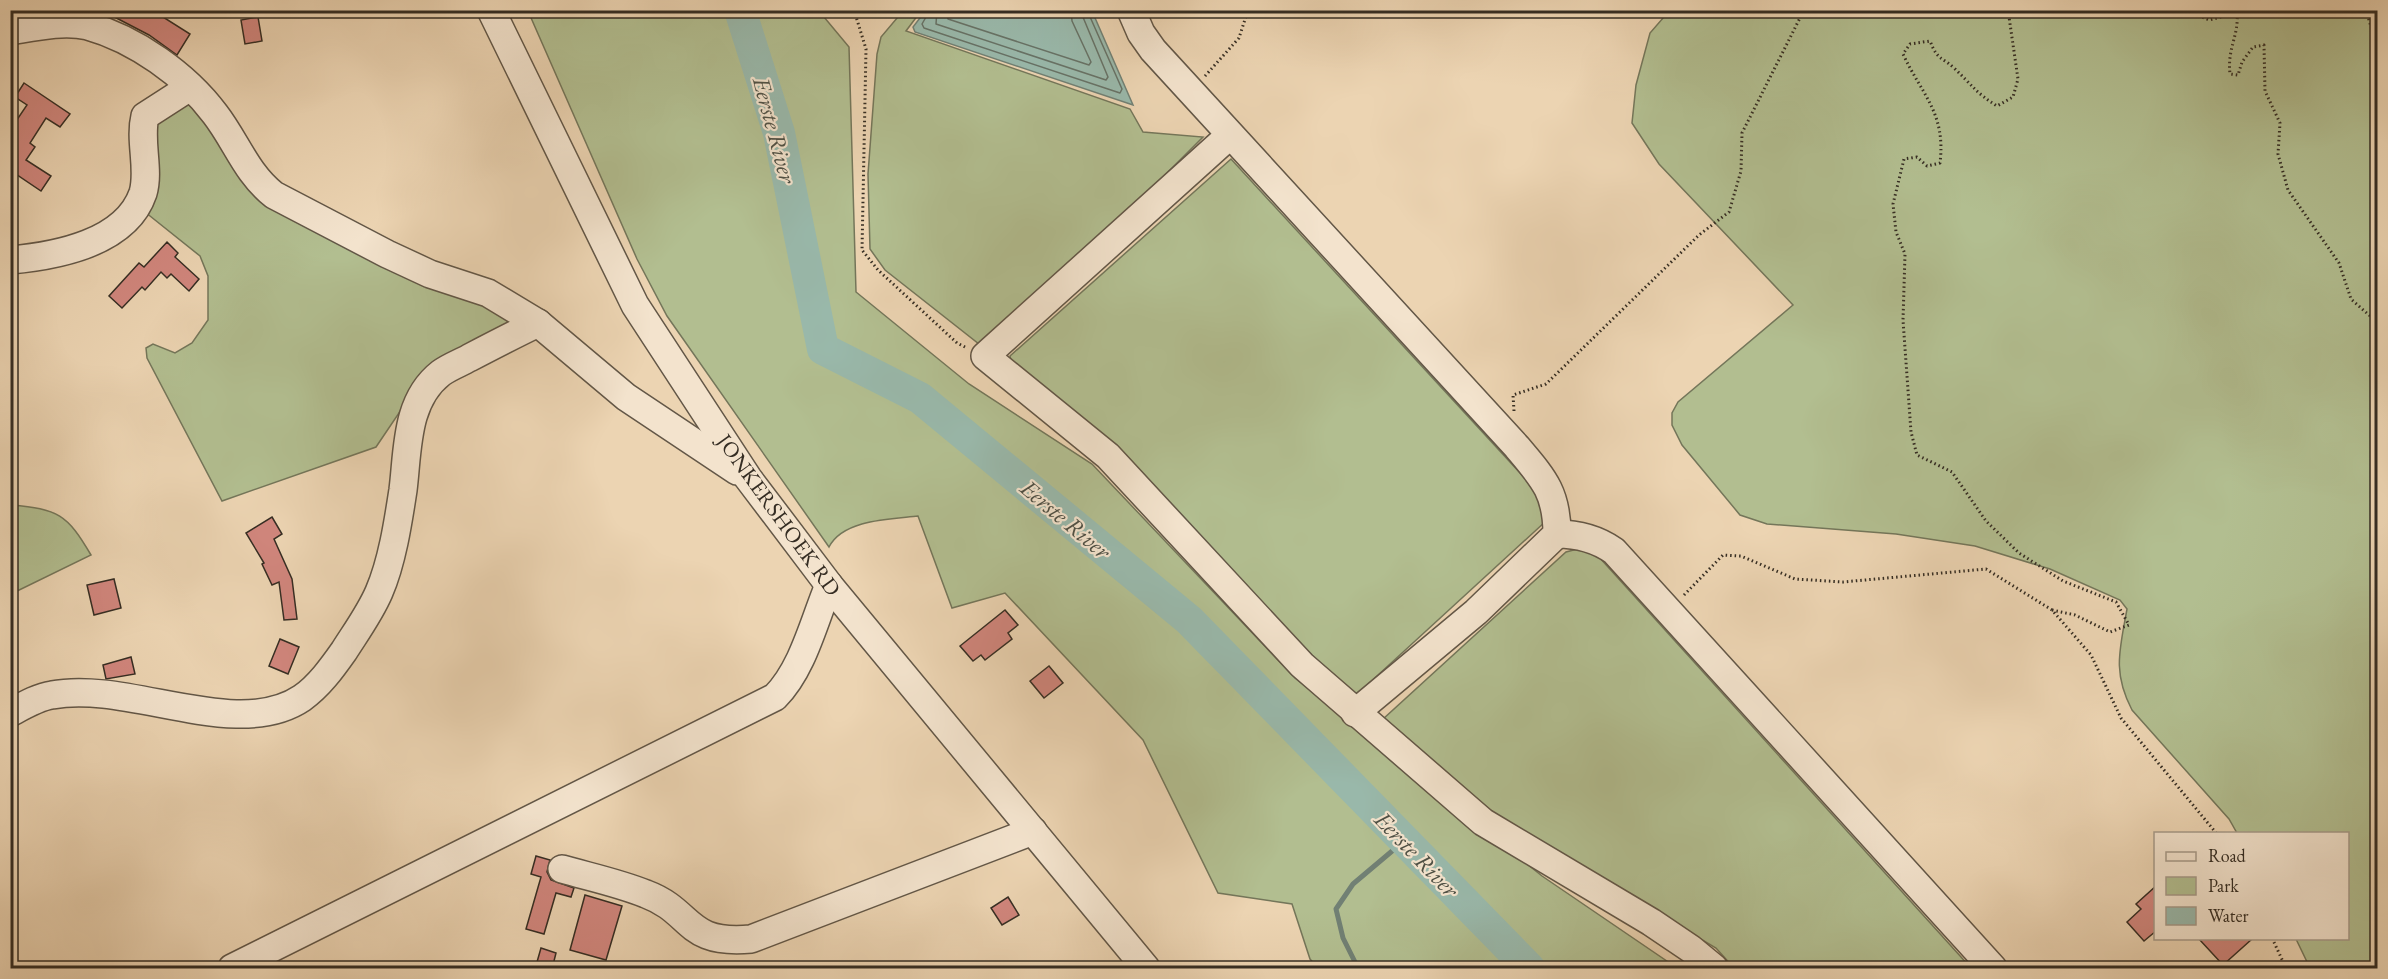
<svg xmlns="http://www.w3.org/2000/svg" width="2388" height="979" font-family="'EB Garamond',serif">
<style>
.green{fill:#b2be90;stroke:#74765a;stroke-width:1.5}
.water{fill:#99b8aa;stroke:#718074;stroke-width:1.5}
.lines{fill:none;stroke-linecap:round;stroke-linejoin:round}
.shore{stroke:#677266;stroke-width:1.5}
.stream{stroke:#718074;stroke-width:5}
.river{stroke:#99b8aa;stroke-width:32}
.building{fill:#d1867d;stroke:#352d23;stroke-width:1.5}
.minor-casing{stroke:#635747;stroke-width:30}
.path{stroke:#352d23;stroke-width:3;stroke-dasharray:1.5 3;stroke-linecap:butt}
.minor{stroke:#f3e3cd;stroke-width:27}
.labels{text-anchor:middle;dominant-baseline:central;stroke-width:4.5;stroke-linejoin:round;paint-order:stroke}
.street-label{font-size:22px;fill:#352d23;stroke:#f3e3cd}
.water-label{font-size:24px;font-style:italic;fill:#4e5045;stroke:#f3e3cd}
</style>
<rect width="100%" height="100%" fill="#ecd4b2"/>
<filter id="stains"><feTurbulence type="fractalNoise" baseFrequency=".00333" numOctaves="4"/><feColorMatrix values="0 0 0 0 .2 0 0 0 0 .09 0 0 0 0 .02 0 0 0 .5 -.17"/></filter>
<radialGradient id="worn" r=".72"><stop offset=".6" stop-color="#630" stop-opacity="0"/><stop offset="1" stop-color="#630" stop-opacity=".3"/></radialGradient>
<g class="green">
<path d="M1670 10 2377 11V968H2310L2296 939 2348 938V834L2237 833 2229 819 2132 710C2112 672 2120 649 2127 609L2120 600 2050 569 1975 546 1896 534 1767 524 1740 515 1682 445 1672 425V413L1678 402 1793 305 1659 164 1632 123 1636 85 1650 33Z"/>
<path d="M528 11H819L849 47 856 292 969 384 1092 464 1295 678 1542 876 1677 968H1318L1310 959 1292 904 1218 893 1143 740 1005 593 952 608 918 516C892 519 843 519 829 547L667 316 637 259Z"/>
<polygon points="903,11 921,11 906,31 1130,109 1143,132 1203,137 1161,179 979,344 885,270 870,249 868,174 877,54 881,37"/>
<polygon points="186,103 198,107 241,174 481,300 509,318 503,331 403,407 376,447 222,501 147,358 146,348 153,344 175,353 192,343 208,320 208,276 200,256 145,212 153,126"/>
<polygon points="1231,159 1544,499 1546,521 1353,698 1240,580 1125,454 1012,367 1010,356"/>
<path d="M11 505C58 509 67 514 91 555L11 594Z"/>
<polygon points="1589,546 1971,968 1734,968 1716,948 1505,822 1382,720 1566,552"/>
</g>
<polygon class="water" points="926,10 1092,11 1133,105 915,32 913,27"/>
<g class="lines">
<g class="shore">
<polyline points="930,10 922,24 924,28 1120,93 1122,89 1087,10"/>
<polyline points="937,10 936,24 1106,80 1108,77 1080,10"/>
<polyline points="946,10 948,19 1089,65 1091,62 1072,21 1071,10"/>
</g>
<polyline class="stream" points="1358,968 1343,938 1336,909 1353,884 1404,841"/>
<polyline class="river" points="740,10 779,133 823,349 920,398 1189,620 1529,968"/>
</g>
<g class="building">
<polygon points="101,10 152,10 190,34 177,55 149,35"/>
<polygon points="258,17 262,41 245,44 241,20"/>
<polygon points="24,83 70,114 60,127 46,118 30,143 35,147 26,160 51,176 41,191 10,170 10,130 27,105 15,97"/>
<polygon points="167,242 178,253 175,257 199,279 189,291 171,274 167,278 161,272 145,290 142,287 122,308 109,296 139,263 144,267"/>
<polygon points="272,517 282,534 274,539 292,579 297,619 284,620 279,582 272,585 262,564 264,563 246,533"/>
<polygon points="114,579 121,608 94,615 87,585"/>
<polygon points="1005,610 1018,625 1008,633 1012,639 985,660 981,655 973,661 960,646"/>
<polygon points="280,639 299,647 288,674 269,666"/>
<polygon points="131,657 135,674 106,679 103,665"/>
<polygon points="1049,666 1063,683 1044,698 1030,681"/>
<polygon points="536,856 550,860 547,872 551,880 574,888 571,897 556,893 544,934 526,929 541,877 531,874"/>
<polygon points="2156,886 2156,931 2144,941 2127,922 2141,909 2136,904"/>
<polygon points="585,895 622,906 606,960 570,950"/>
<polygon points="1008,897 1019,915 1002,925 991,908"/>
<polygon points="2199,939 2252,939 2223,965"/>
<polygon points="541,948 556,953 552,969 535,969"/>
</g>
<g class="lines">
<defs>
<g id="minor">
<polyline points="491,10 635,305 748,478 829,585 1146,968"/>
<path d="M1131 10 1141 33 1153 50 1517 447C1543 478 1557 492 1557 534L1476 612 1355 713"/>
<path d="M10 31C34 27 64 20 88 26 135 39 186 75 215 114 236 141 246 173 274 195L387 254 430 274 488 293 538 323 626 397 737 471"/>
<polyline points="1229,136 985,356 1108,456 1302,665 1483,822 1651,922 1691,949 1714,968"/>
<path d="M10 260C56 256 126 243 143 193 150 170 139 141 145 116L190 87"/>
<path d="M1557 534C1578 534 1597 539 1614 551L1993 968"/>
<path d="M10 713C23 706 38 697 52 695 128 680 237 742 302 698 319 686 332 668 344 651 356 632 370 613 379 592 392 562 398 523 403 490 408 451 405 401 441 373 449 367 460 363 469 358 492 346 515 334 538 323"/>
<path d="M562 869C590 877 619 883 646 894 694 912 684 945 751 939L1033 831"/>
<path d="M232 968 775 697C803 669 814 621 829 585"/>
</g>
</defs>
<use href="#minor" class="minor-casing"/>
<g class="path">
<polyline points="854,10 866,49 862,250 878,270 957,343 967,348"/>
<path d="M2008 10 2018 79 2013 97 1997 106C1976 93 1972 85 1954 68 1941 56 1938 61 1930 41L1910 44 1903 54C1922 95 1946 113 1940 163L1927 166 1917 157 1904 159 1893 204 1896 232 1905 254 1903 320 1911 432 1917 455 1952 472 1986 521 2019 553 2063 581 2116 602 2129 625 2110 632 2075 615 2052 610"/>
<path d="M2186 10 2209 20 2237 13C2239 36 2227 48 2230 74L2238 75 2242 62 2253 47 2264 45 2265 91 2280 123 2278 154 2288 190 2339 263 2351 299 2378 323"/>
<polyline points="2366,10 2378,50"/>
<polyline points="1205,76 1239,38 1248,10"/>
<polyline points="1514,411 1513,395 1546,384 1699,235 1729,212 1741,171 1742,133 1804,10"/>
<polyline points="1684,595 1723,555 1741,556 1795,579 1843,582 1986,569 2052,610 2091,655 2121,718 2217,834"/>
<polyline points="2272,938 2286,968"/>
</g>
<use href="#minor" class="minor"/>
</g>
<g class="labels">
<g class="street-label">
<text transform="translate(779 515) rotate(54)">JONKERSHOEK RD</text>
</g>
<g class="water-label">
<text transform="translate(775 130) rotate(75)">Eerste River</text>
<text transform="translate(1066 519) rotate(40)">Eerste River</text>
<text transform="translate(1417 854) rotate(46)">Eerste River</text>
</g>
</g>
<rect width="2388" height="979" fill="none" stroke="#ecd4b2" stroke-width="36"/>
<rect x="12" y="12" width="2364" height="955" fill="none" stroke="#352d23" stroke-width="3"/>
<rect x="18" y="18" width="2352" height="943" fill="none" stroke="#352d23" stroke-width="1.5"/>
<rect x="2154" y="832" width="195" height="108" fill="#f3e3cd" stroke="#a79a89" stroke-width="1.5"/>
<rect x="2166" y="852" width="30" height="9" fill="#f3e3cd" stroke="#a79a89" stroke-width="1.5"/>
<text x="2208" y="862" font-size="18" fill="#352d23">Road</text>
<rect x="2166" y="877" width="30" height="18" fill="#b2be90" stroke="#a79a89" stroke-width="1.5"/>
<text x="2208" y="892" font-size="18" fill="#352d23">Park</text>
<rect x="2166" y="907" width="30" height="18" fill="#99b8aa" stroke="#a79a89" stroke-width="1.5"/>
<text x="2208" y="922" font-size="18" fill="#352d23">Water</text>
<rect width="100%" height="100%" filter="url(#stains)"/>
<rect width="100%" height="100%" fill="url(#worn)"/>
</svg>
